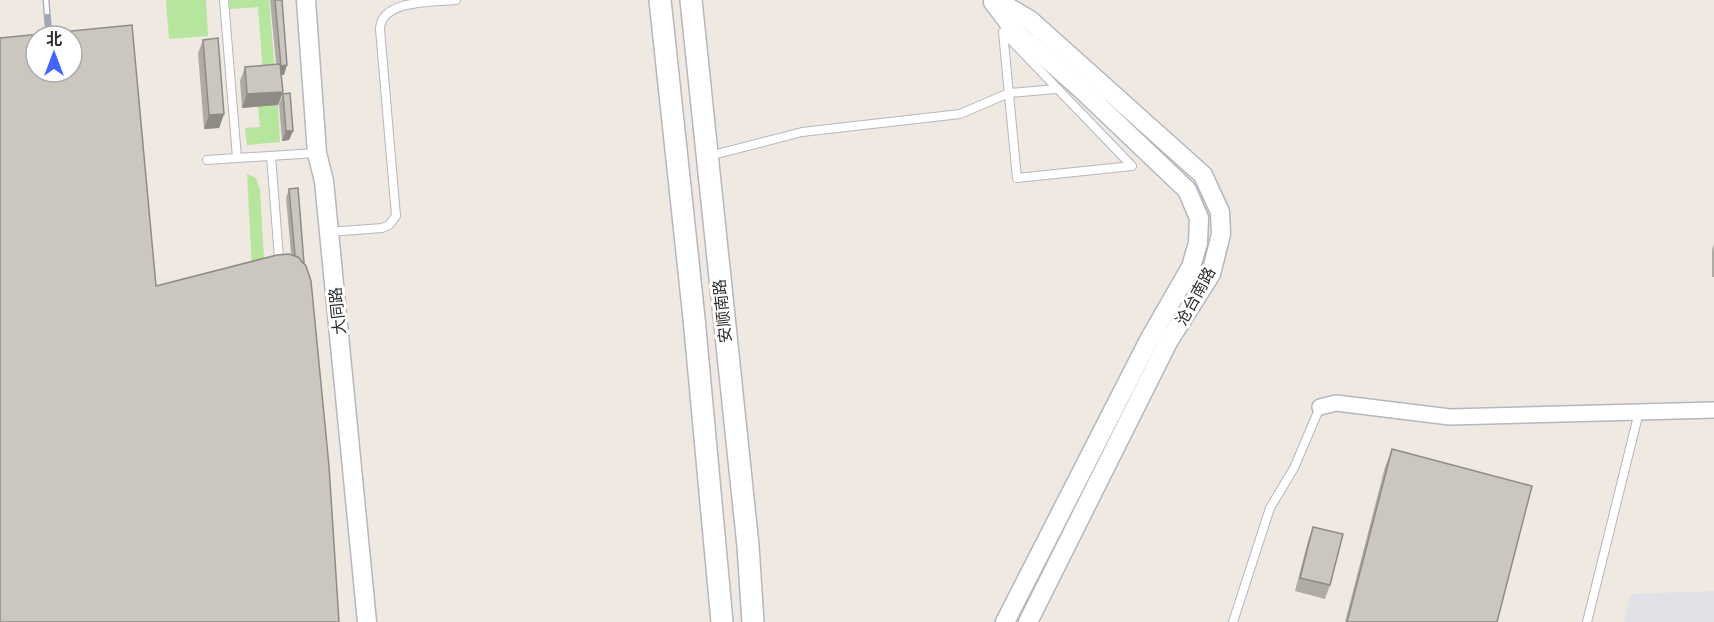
<svg xmlns="http://www.w3.org/2000/svg" width="1714" height="622" font-family="'IBM Plex Sans','Noto Sans SC',sans-serif">
<style>
.industrial{fill:#e3e1e8}
.green{fill:#b6e59e}
.lines{fill:none;stroke-linecap:round;stroke-linejoin:round}
.service-casing{stroke:#b4b7c1;stroke-width:10}
.minor-casing{stroke:#b4b7c1;stroke-width:18}
.tertiary-casing{stroke:#b4b7c1;stroke-width:21}
.secondary-casing{stroke:#b4b7c1;stroke-width:24}
.service{stroke:#fff;stroke-width:8}
.minor{stroke:#fff;stroke-width:15}
.tertiary{stroke:#fff;stroke-width:18}
.secondary{stroke:#fff;stroke-width:21}
.rail-casing{stroke:#a3a6b8;stroke-width:7}
.rail{stroke:#fff;stroke-width:4.5;stroke-dasharray:14;stroke-linecap:butt}
.wall{fill:#afaba4}
.shaded-wall{fill:#8e8b86}
.building{fill:#cbc7bf;stroke:#8e8b86;stroke-width:1.5;fill-rule:evenodd}
.labels{text-anchor:middle;dominant-baseline:central;stroke-width:6;stroke-linejoin:round;paint-order:stroke}
.street-label{font-size:16px;fill:#2e2e2e;stroke:#fff}
</style>
<rect width="100%" height="100%" fill="#efe9e1"/>
<polygon class="industrial" points="1714,591 1714,622 1624,622 1631,594"/>
<g class="green">
<polygon points="166,0 206,0 208,36 169,39"/>
<polygon points="229,0 269,0 275,73 263,74 258,7 230,9"/>
<polygon points="278,105 280,142 247,145 245,128 260,127 258,107"/>
<polygon points="247,174 256,178 260,190 264,259 252,269"/>
</g>
<g class="lines">
<defs>
<g id="service">
<polyline points="224,0 237,158"/>
<polygon points="1003,32 1132,166 1017,178"/>
<polyline points="271,156 279,258"/>
<polyline points="709,156 802,132 960,114 1009,93 1056,89"/>
<polyline points="207,160 316,153"/>
<path d="M329 232 382 228 389 225 396 216 380 29C381 0 431 2 456 0"/>
<polyline points="1233,622 1270,508 1294,468 1320,407"/>
<polyline points="1587,622 1639,412"/>
</g>
<polyline id="minor" points="1320,407 1336,403 1450,417 1714,410"/>
<g id="tertiary">
<polyline points="306,0 317,153 324,181 367,622"/>
<polyline points="996,0 1030,20 1203,175 1220,212 1221,234 1211,274 1168,342 1028,622"/>
<polyline points="993,2 1015,31 1080,88 1187,190 1199,218 1198,243 1191,267 1149,340 1005,622"/>
</g>
<g id="secondary">
<polyline points="660,0 694,318 722,622"/>
<polyline points="691,0 748,546 753,622"/>
</g>
</defs>
<use href="#service" class="service-casing"/>
<use href="#minor" class="minor-casing"/>
<use href="#tertiary" class="tertiary-casing"/>
<use href="#secondary" class="secondary-casing"/>
<use href="#service" class="service"/>
<use href="#minor" class="minor"/>
<use href="#tertiary" class="tertiary"/>
<use href="#secondary" class="secondary"/>
<defs>
<polyline id="rail" points="46,0 49,36"/>
</defs>
<use href="#rail" class="rail-casing"/>
<use href="#rail" class="rail"/>
</g>
<g class="wall">
<polygon points="270,0 282,0 284,75 281,75 283,92 278,105 242,108 240,81 245,67 276,64"/>
<polygon points="203,40 224,114 219,128 204,129 198,53"/>
<polygon points="283,94 293,131 289,140 282,141 279,104"/>
<polygon points="289,189 304,263 156,286 291,254 286,198"/>
<polygon points="1714,244 1714,277 1712,277 1712,250"/>
<polygon points="1392,449 1497,622 1345,622 1385,467"/>
<polygon points="1313,527 1330,585 1325,599 1295,591 1308,541"/>
</g>
<g class="shaded-wall">
<polygon points="287,65 284,75 277,75 281,66"/>
<polygon points="283,92 278,105 242,108 247,94"/>
<polygon points="224,114 219,128 204,129 209,115"/>
<polygon points="286,131 293,131 289,140 282,141"/>
</g>
<g class="building">
<polygon points="275,0 282,0 287,65 281,66"/>
<path d="M132 25 156 286 277 255 289 254 298 257 306 266 311 281 329 466 339 622H0V38ZM36 36H72V72H36Z"/>
<polygon points="218,38 224,114 209,115 203,40"/>
<polygon points="280,64 283,92 247,94 245,67"/>
<polygon points="290,93 293,131 286,131 283,94"/>
<polygon points="298,188 304,263 303,263 298,257 295,256 289,189"/>
<polygon points="1392,449 1532,486 1497,622 1347,622"/>
<polygon points="1313,527 1343,534 1330,585 1300,578"/>
</g>
<g class="labels">
<g class="street-label">
<text transform="translate(1195 296) rotate(-61)">沧台南路</text>
<text transform="translate(337 311) rotate(-96)">大同路</text>
<text transform="translate(722 311) rotate(-96)">安顺南路</text>
</g>
</g>
<g transform="translate(54 54)"><circle r="28" fill="#ffffff" stroke="#ababab" stroke-width="1.5"/>
<path d="M0-4.5L10 22L0 15L-10 22Z" fill="#4264fb"/>
<text y="-9" font-size="16" font-weight="bold" text-anchor="middle" fill="#2e2e2e">北</text>
</g>
</svg>
